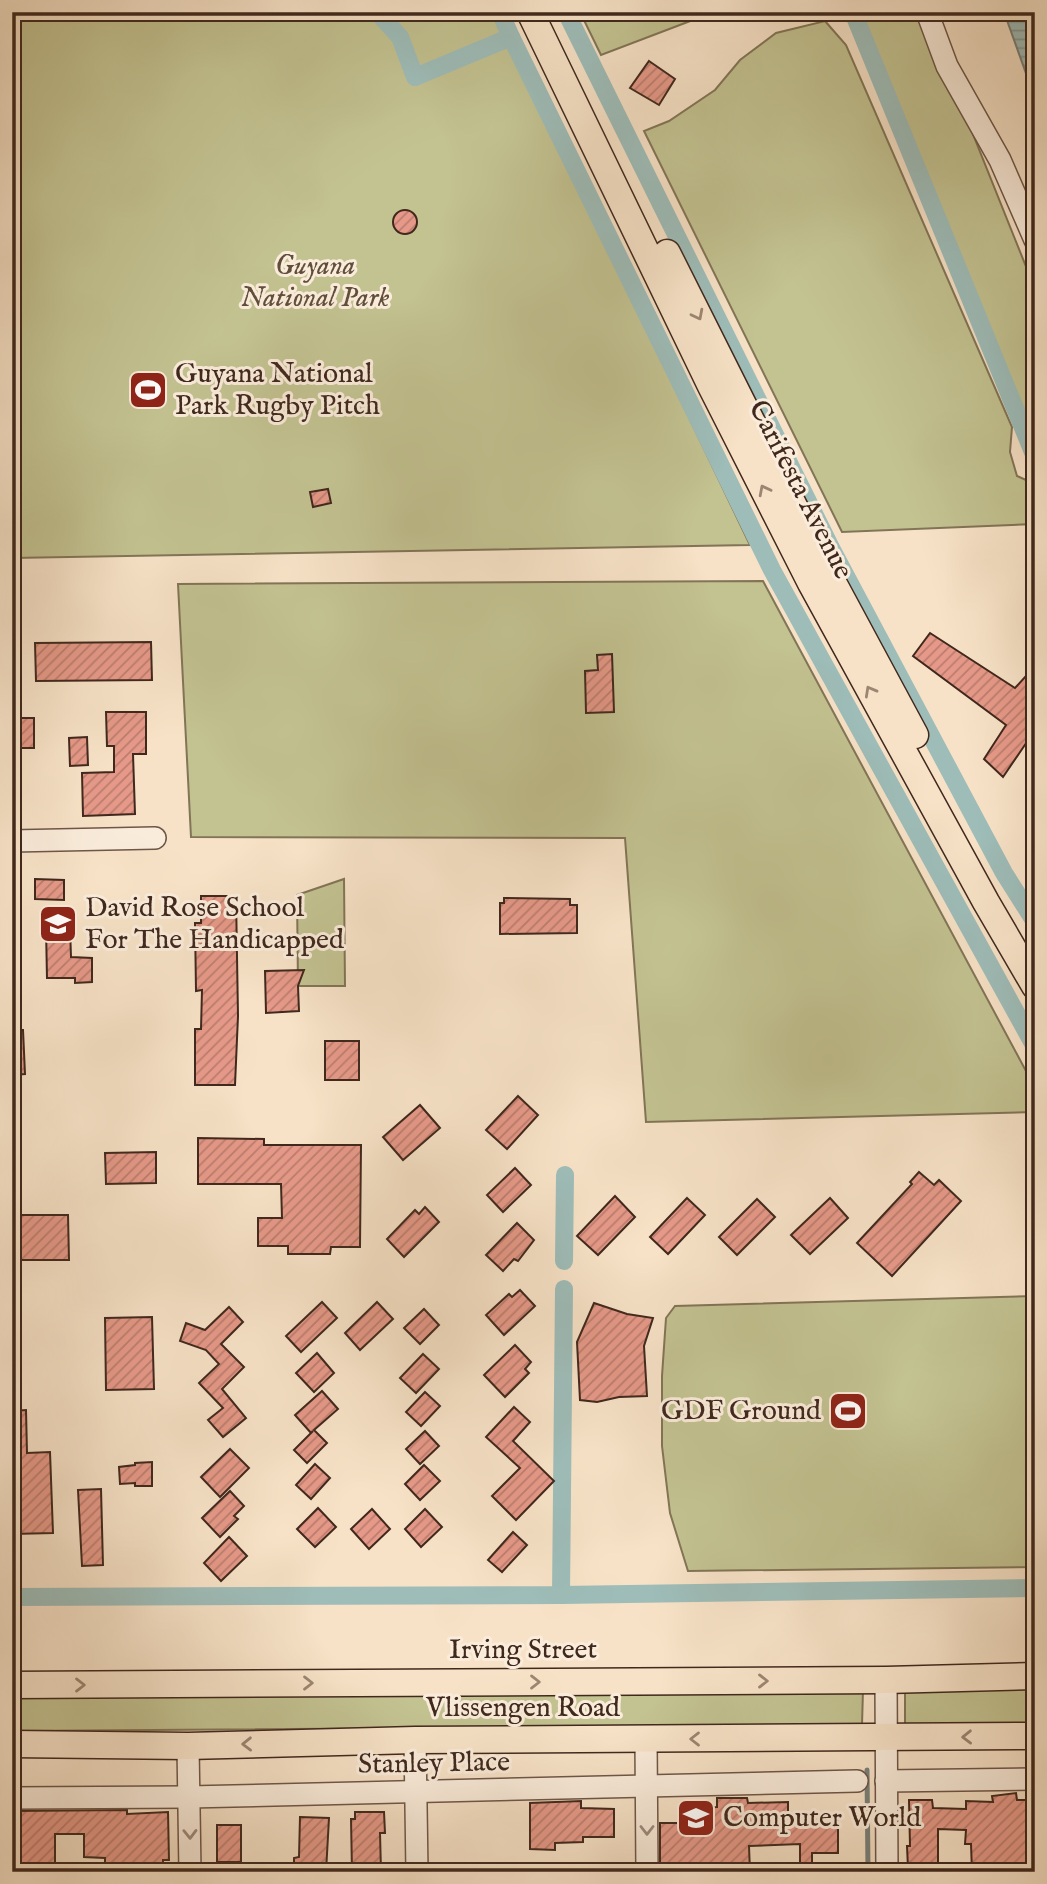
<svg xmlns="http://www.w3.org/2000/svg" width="1047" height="1884" font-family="'IM FELL English',serif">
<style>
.green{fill:#c3c291;stroke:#827557;stroke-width:2}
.water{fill:url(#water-rules);stroke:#78817b;stroke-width:2}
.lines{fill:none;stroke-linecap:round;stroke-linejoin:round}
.stream{stroke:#78817b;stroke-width:5}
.canal{stroke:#9ebdb9;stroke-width:18}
.building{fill:url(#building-hatch);stroke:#40281d;stroke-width:2}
.minor-casing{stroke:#6e5648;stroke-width:24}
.major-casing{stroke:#40281d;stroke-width:29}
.minor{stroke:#faecdb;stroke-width:21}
.major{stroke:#f7e2c7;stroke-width:26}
.oneway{stroke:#9c8572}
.oneway2{stroke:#9d8a7c}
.labels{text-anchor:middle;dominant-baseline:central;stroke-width:6;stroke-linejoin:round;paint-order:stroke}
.park-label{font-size:28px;font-style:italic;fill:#614e3a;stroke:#faecdb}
.poi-label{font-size:28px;fill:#40281d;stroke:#faecdb;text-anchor:start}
.street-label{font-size:28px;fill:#40281d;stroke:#faecdb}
</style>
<defs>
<pattern id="water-rules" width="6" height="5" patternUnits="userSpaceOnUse" patternTransform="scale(1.75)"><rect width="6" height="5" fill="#9ebdb9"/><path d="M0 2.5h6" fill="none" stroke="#829a96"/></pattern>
<pattern id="building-hatch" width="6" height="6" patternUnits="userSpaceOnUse" patternTransform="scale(1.75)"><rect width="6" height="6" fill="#e69988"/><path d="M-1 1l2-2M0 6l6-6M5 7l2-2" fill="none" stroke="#bc7d6f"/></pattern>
</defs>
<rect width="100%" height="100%" fill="#f7e2c7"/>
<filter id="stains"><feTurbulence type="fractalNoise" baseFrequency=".00286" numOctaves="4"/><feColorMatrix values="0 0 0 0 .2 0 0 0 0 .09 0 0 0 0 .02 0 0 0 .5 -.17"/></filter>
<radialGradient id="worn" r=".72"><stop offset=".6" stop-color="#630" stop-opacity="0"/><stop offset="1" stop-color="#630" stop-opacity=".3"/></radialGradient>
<g class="green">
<polygon points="12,12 495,12 750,545 12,558"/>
<polygon points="580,12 714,12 601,55"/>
<polygon points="847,12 924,12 1035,289 1035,473"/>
<polygon points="825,21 846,45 1012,427 1010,452 1017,476 1035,484 1035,524 842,532 644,131 669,121 715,90 740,60 776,33"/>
<polygon points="763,581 1034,1086 1035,1112 646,1122 625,838 191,837 178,584"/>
<polygon points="344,879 345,986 298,986 297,895"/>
<polygon points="1035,1296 1035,1567 688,1571 670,1513 662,1446 662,1376 666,1318 675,1306"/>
<polygon points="1035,1689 1035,1725 905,1727 905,1690"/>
<polygon points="863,1690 862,1725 12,1731 12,1696"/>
</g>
<polygon class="water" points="1004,12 1035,12 1035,96 1032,90"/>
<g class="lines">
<polyline class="stream" points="867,1770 868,1872"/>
<g class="canal">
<polyline points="377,12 400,37 415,77 511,37 772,570 1035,1047"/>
<polyline points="500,12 511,37"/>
<polyline points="566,12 831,548 1004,873 1035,922"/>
<polyline points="853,12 1035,457"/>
<polyline points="564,1261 565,1175"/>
<polyline points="561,1595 1035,1588"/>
<polyline points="12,1597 561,1595 564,1289"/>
</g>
</g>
<g class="building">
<polygon points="649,61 675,79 659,105 630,88"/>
<circle cx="405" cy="222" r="12"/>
<polygon points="328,489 331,503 313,507 310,492"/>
<polygon points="930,633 1015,688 1035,666 1035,700 1028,710 1035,716 1035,730 1003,777 984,759 1006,725 913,656"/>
<polygon points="151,642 152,680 36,681 35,643"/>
<polygon points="612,654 614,712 586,713 585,671 598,670 597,655"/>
<polygon points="106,712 146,712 146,754 133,754 135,814 83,816 82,773 114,772 114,746 107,746"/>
<rect x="12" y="718" width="22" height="30"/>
<polygon points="87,737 88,765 70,766 69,738"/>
<polygon points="35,879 64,880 64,900 35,899"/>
<polygon points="201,896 236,896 238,1016 235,1085 195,1085 195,1029 201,1029 202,990 196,991 195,923 201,923"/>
<polygon points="504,898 570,899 570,905 577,905 577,933 500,934 500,903 504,903"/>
<polygon points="46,928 70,928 71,957 92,958 92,982 75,983 75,978 47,978"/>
<polygon points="304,970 298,986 299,1011 266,1013 265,971"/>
<polygon points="12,1030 23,1030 25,1074 12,1075"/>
<rect x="325" y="1041" width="34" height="39"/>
<polygon points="518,1096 538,1115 507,1149 486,1130"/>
<polygon points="420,1105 440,1128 403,1160 383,1137"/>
<polygon points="198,1138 264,1139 264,1145 361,1145 360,1247 331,1247 330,1254 288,1254 288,1246 258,1246 258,1218 282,1218 281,1184 198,1184"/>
<polygon points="156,1152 156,1183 106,1184 105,1153"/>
<polygon points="515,1168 531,1185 503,1212 487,1195"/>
<polygon points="919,1172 934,1185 939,1180 961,1201 892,1276 857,1243 912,1184 910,1182"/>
<polygon points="615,1196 635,1217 598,1255 577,1236"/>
<polygon points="687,1198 705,1215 668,1254 650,1237"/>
<polygon points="830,1198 848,1218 810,1254 791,1235"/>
<polygon points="757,1199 775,1217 737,1255 719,1237"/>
<polygon points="425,1207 439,1222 404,1257 387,1239 415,1210 419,1214"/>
<polygon points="12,1215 68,1215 69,1260 12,1260"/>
<polygon points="517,1223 534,1240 518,1261 514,1259 503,1271 486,1255"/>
<polygon points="520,1290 535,1306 504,1335 486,1315 509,1294 512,1297"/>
<polygon points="322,1302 337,1318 301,1352 286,1336"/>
<polygon points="377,1302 393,1319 360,1350 345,1333"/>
<polygon points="594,1303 627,1314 653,1318 644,1346 647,1396 619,1397 597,1402 580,1400 577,1342"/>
<polygon points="229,1307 243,1322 221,1344 244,1367 222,1389 246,1418 223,1437 208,1420 223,1408 199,1383 219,1364 206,1350 180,1341 186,1323 205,1330"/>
<polygon points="424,1309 439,1325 420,1344 404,1328"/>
<polygon points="152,1317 154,1389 106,1390 105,1318"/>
<polygon points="515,1345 531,1362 525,1369 529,1373 505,1397 484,1375"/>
<polygon points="317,1353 334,1373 314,1392 296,1373"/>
<polygon points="423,1354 439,1369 416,1393 400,1378"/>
<polygon points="322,1391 338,1409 314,1430 327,1443 307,1463 294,1450 313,1431 311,1433 295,1415"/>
<polygon points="425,1392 440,1406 421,1426 406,1412"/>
<polygon points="514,1407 530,1422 513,1441 554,1481 516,1520 492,1496 520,1468 486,1437"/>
<polygon points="26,1410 27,1453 50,1452 53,1533 12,1534 12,1411"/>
<polygon points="425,1431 439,1446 420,1464 406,1449"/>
<polygon points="230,1449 249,1468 220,1497 201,1477"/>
<polygon points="152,1462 152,1486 135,1486 135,1483 120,1484 119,1467 135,1465 135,1463"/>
<polygon points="315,1464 330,1478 311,1499 296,1485"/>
<polygon points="424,1465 440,1481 420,1500 405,1484"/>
<polygon points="101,1489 103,1565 82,1566 78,1490"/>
<polygon points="230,1491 244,1506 234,1516 238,1519 220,1537 202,1518"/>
<polygon points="318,1508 336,1527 315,1547 297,1529"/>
<polygon points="372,1509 390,1529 369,1549 351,1529"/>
<polygon points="425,1509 442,1527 421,1547 405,1529"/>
<polygon points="513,1532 527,1545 502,1572 488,1560"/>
<polygon points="229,1537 247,1556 221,1581 204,1563"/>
<polygon points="1016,1793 1017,1800 1035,1800 1035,1866 1020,1867 1020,1872 972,1872 971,1844 965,1844 966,1830 938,1829 938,1867 908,1868 907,1846 910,1846 909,1800 932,1800 933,1808 966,1809 966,1801 993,1802 992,1796"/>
<polygon points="717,1798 747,1798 748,1803 788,1802 788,1816 838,1816 838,1853 812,1853 812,1863 800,1863 800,1844 749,1846 750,1872 660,1872 660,1823 687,1823 687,1808 717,1807"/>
<polygon points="581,1801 581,1808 614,1809 614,1837 583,1837 583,1842 555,1843 555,1850 530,1849 530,1803"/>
<polygon points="127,1810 127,1814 168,1812 169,1860 163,1860 163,1872 105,1872 105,1858 84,1857 84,1834 55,1834 55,1872 21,1872 21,1834 12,1835 12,1811"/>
<polygon points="355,1812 384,1812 385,1833 380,1833 381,1871 352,1871 351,1819 355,1819"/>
<polygon points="300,1817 329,1818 326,1872 294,1872 294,1858 299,1857"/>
<rect x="217" y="1825" width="24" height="37"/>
</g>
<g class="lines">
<defs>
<g id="minor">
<polyline points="927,12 947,66 1000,160 1035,240"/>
<polyline points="12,841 155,838"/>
<polyline points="886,1680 887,1872"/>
<polyline points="646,1739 647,1872"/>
<polyline points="415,1740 417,1872"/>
<polyline points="188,1746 190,1872"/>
<polyline points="886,1781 1035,1779"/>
<polyline points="12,1798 189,1797 857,1781"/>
</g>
<g id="major">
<polyline points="530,12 711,386 811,583 986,902 1035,986"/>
<polyline points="667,253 823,564 915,735"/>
<polyline points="12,1685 886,1680 1035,1676"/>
<polyline points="12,1744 188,1746 415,1740 1035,1736"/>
</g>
</defs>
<use href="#minor" class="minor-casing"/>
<use href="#major" class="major-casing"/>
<use href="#minor" class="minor"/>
<use href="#major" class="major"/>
</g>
<defs><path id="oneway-chevron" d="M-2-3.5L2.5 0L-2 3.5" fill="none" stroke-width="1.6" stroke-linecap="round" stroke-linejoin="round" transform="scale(1.75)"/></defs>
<g class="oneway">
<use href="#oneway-chevron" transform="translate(698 315) rotate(63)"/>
<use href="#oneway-chevron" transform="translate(764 490) rotate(-117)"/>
<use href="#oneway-chevron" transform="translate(870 691) rotate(-119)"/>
<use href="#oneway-chevron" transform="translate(763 1681)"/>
<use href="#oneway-chevron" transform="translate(535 1682)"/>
<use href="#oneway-chevron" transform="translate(308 1683)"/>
<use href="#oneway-chevron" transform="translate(80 1685)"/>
<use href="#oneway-chevron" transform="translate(967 1737) rotate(179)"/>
<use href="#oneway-chevron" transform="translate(695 1739) rotate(180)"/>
<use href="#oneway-chevron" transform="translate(247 1744) rotate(179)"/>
</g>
<g class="oneway2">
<use href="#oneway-chevron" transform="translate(647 1830) rotate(90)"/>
<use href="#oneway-chevron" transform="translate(190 1834) rotate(89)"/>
</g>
<defs>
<symbol id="stadium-square" viewBox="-11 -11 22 22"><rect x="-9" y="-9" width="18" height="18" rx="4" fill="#8f2418" stroke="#faecdb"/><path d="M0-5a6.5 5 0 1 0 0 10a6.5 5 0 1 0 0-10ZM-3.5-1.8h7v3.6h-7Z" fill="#fff"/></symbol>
<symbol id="school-square" viewBox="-11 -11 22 22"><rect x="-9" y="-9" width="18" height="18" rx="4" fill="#8f2418" stroke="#faecdb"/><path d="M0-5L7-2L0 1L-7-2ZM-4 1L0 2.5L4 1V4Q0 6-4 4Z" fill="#fff"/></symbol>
</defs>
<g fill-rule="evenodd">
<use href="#stadium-square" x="126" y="368" width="44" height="44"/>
<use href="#school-square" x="36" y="902" width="44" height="44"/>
<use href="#stadium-square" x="826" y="1389" width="44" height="44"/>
<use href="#school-square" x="674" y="1796" width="44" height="44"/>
</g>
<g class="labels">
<g class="park-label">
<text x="315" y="266">Guyana<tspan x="315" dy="32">National Park</tspan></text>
</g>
<g class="poi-label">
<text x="175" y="374">Guyana National<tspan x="175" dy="32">Park Rugby Pitch</tspan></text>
<text x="85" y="908">David Rose School<tspan x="85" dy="32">For The Handicapped</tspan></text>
<text x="821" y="1411" text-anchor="end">GDF Ground</text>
<text x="723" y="1818">Computer World</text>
</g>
<g class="street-label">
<text transform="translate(800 490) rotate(63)">Carifesta Avenue</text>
<text x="523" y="1650">Irving Street</text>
<text x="523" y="1708">Vlissengen Road</text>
<text transform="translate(434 1764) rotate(-1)">Stanley Place</text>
</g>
</g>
<rect width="1047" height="1884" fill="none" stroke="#f7e2c7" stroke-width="42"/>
<rect x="14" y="14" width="1019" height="1856" fill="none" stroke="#40281d" stroke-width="3.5"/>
<rect x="21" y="21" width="1005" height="1842" fill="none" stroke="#40281d" stroke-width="2"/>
<rect width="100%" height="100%" filter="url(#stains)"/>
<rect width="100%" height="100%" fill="url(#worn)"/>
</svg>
